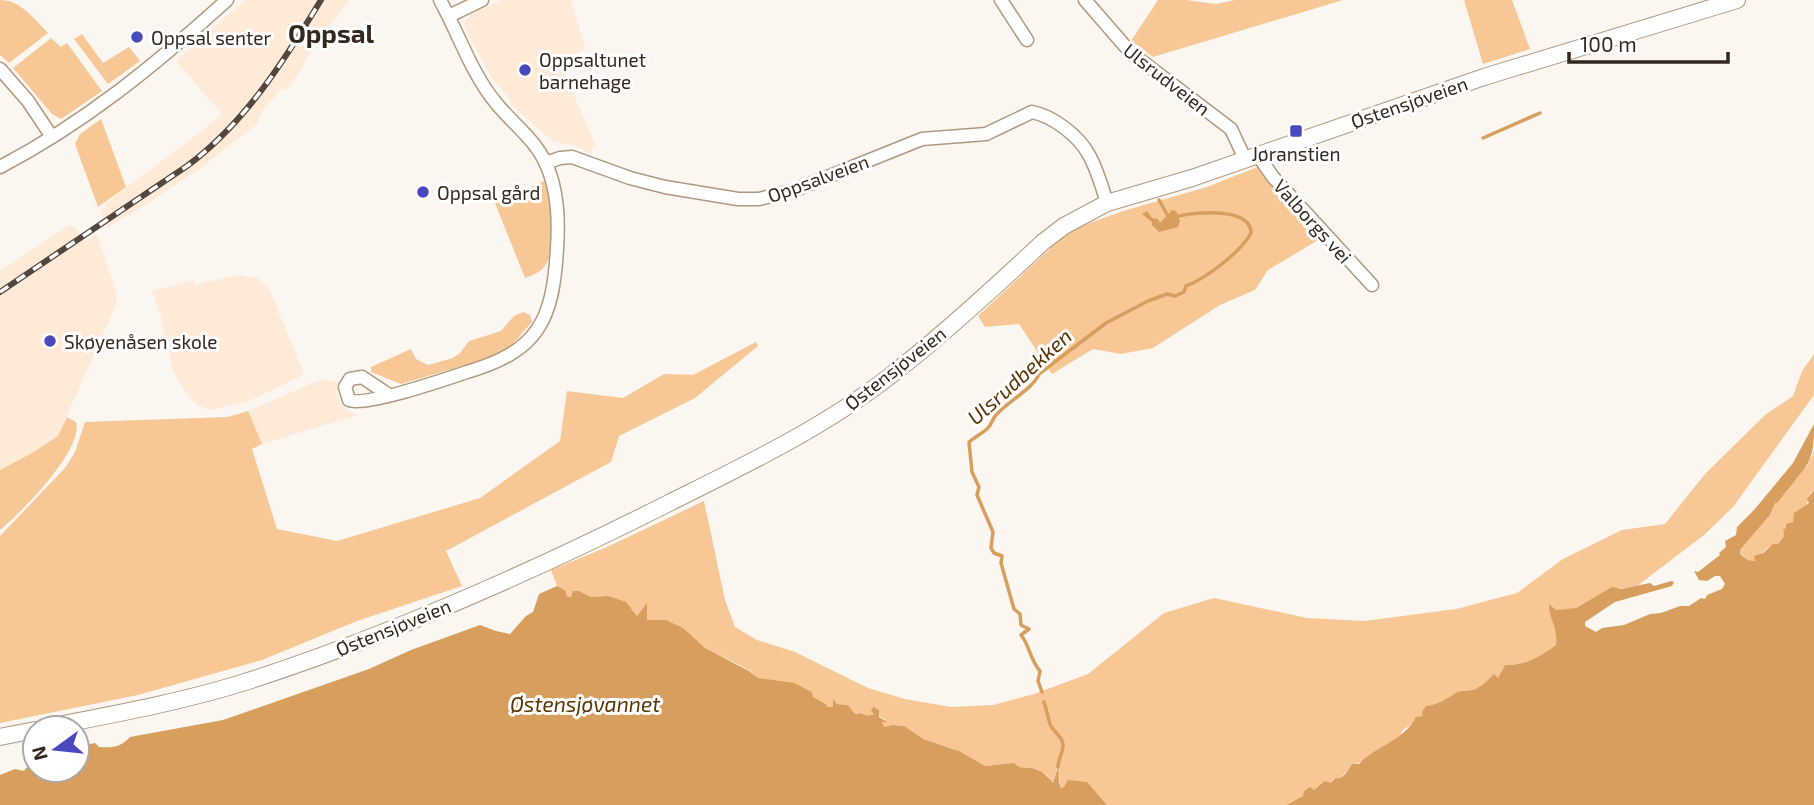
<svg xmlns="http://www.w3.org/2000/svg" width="1814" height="805" font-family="'Exo 2',sans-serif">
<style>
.built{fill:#feead6}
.green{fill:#f7c896}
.water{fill:#d89e5d}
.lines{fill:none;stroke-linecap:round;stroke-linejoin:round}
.stream{stroke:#d89e5d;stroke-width:3.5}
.minor-casing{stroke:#b1987e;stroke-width:15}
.major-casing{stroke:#b1987e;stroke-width:18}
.minor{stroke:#fff;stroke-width:12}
.major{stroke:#fff;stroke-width:16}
.rail-casing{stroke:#51473e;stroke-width:6}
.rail{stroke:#fff;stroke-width:3.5;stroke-dasharray:10;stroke-linecap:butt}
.poi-dot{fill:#4948be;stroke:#fff;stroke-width:2.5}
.labels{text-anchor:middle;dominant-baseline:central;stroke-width:6;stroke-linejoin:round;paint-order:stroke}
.poi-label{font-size:19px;fill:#33281e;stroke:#fff;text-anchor:start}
.street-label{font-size:19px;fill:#33281e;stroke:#fff}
.water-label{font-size:21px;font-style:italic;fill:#5b3500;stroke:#fff}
.district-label{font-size:26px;font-weight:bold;fill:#33281e;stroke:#fff}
</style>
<rect width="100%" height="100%" fill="#fbf6f0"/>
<g class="built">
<polygon points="245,0 349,0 310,52 297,77 286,90 281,89 262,112 256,125 202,167 139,209 107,227 100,211 107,207 106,203 207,127 222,114 176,61"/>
<polygon points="502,0 571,0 584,45 583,50 578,53 558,59 596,146 592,149 591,153 571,145 552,141 511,104 510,99 493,80 463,25 471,14"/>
<polygon points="69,225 76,228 85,242 97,234 114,285 117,299 116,305 58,436 32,453 0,470 0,271"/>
<polygon points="237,275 258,278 269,288 304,375 244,403 210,410 199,406 190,398 173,371 161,317 152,291 193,280 195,285"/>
<polygon points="322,379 337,382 337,394 341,404 349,412 358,415 262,444 248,411"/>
</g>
<g class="green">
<path d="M0 0C21 0 34 19 48 33L9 63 0 55Z"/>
<polygon points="1158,0 1186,0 1216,4 1235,0 1343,0 1153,57 1131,41"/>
<polygon points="1464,0 1512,0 1530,49 1483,64"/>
<polygon points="82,34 103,63 129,47 140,61 108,84 74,39"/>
<polygon points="51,38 61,47 67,43 102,91 61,119 52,114 13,68"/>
<polygon points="101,119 126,187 98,207 75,144 80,134"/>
<polygon points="1260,166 1325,236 1268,270 1255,290 1220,305 1153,348 1121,354 1093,349 1052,374 1019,324 985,327 978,316 1070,230 1123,211 1207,187"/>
<path d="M544 181C551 201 560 257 540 271 536 274 530 276 525 278L495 203Z"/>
<polygon points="523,312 530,315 532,322 511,346 489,358 401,384 371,372 371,367 411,349 416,359 428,365 453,358 460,353 469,341 501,331 514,316"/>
<polygon points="756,342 758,346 695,398 619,436 611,462 446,551 462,586 357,621 262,660 138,695 0,723 0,536 65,468 75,452 85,422 228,417 248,411 262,444 252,449 277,529 337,541 480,498 560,441 567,391 623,398 664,374 693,375"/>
<path d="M1814 354V395L1733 507 1704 535 1637 586 1606 591 1574 609 1556 610 1550 605 1556 629V645C1535 659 1532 663 1505 665L1498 678H1490C1483 684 1474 692 1465 690L1434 706H1429L1423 716 1415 720C1411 727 1407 726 1402 731 1401 733 1401 735 1399 737 1394 743 1363 763 1355 764L1340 778H1334L1331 783 1288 805H1107L1082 784 1061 788 1057 768 1053 784 1047 775 1037 769H1021L1005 764 985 766 954 749 923 739 898 725 884 727 882 722 885 720 875 713 867 717 858 713 855 714 848 705 837 704 833 699V707H827L826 704 813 697 812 692C795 684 782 680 763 681 757 678 755 675 750 671 735 661 715 655 701 645 678 628 679 619 647 620V604L637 616 632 609 608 596 591 597 579 591H573L572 597 567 596 565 590 557 586 551 570 607 547 704 501 725 600 735 627 757 640 795 652 868 688 905 699 951 707 993 705 1034 694 1088 674 1164 613 1214 598 1307 618 1364 621 1456 609 1517 593 1563 559 1622 530 1665 524 1705 474 1765 415 1793 396 1802 371Z"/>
<path d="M67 417 76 422C84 449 21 513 0 530V470L32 453 58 436Z"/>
<path d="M1814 451V490L1811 492C1808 506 1796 522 1783 529L1784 536 1778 544C1768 544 1761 554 1755 561L1748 560 1740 553V550L1770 515 1775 502 1784 495 1795 481 1796 477 1807 466Z"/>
</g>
<g class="water">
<polygon points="1172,210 1176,211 1180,221 1178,227 1159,232 1152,225 1152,222 1142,214 1147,211 1152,218 1158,219 1160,223"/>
<path d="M1814 424C1814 441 1814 455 1805 468 1801 474 1797 476 1795 481L1777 503H1775L1770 515 1740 550V554L1748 560 1755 561 1754 556 1763 553 1773 544H1778L1784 536 1783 529 1786 528V524L1793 522 1794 513 1809 503 1807 499 1814 490V805H1287L1303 796 1304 791 1310 787 1314 790 1325 781 1331 783 1335 778C1343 780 1348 771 1352 764H1359C1374 747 1404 741 1416 717L1423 716 1422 712 1426 706C1438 705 1446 699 1456 693 1461 690 1467 691 1472 690 1480 688 1489 679 1494 674L1498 678 1505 665C1527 665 1539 657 1556 645 1558 625 1549 621 1549 604L1556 610 1576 608 1612 587 1621 589 1650 583 1654 586 1671 581 1674 582 1672 586 1615 602 1585 622V626L1596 632 1602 628 1624 625 1650 614 1661 613 1680 606H1689L1701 598 1705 599 1707 595 1722 589 1725 584 1720 576H1715L1707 581 1699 580 1694 571 1698 572 1720 555 1719 553 1726 547 1725 541 1736 535 1737 527 1754 510 1793 463Z"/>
<path d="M557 586 565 590 567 596 571 597 573 591H579L591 597 608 596 626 602 637 616 647 603V620H666L683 628 705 648 749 671 758 678 794 683 812 692 813 697 826 704 827 707H833V699L837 704 848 705 855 714 860 713 867 716 874 714 871 711 873 707 879 710V717L887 722H882L884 727 893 725 904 726 923 739 959 751 985 766 1014 763C1021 771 1026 766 1035 769 1043 771 1048 777 1053 783L1058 767 1059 782 1061 788 1064 787 1068 780 1087 782 1107 805H0V775L15 769 24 771 26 768 35 766V770H77V747L95 743 99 747C113 748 121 747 130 737L223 720 369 669 411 650 480 625 496 631 510 634 526 616 533 612 539 594Z"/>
</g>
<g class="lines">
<g class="stream">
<polyline points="1483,138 1540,113"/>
<polyline points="1159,200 1168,216"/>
<path d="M1042 692 1038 681 1040 671C1030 660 1030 646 1021 635L1029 629 1021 625 1020 614 1014 609 1001 563 1002 556 994 553 991 548 993 532 977 495 979 487 972 472 969 442C975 437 981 434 987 429 992 425 992 419 996 415 1006 403 1034 388 1039 374L1106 323 1148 301 1167 294 1175 296 1184 292 1186 286C1205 279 1241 252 1251 233 1251 207 1196 212 1179 216"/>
<path d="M1044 702C1046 708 1048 717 1050 724 1053 732 1063 736 1063 745 1064 751 1058 758 1058 767"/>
</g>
<defs>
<g id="minor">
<polyline points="1001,0 1027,40"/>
<polyline points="1085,0 1131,53 1231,129 1245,159"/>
<polyline points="449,16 482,0"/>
<polyline points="0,69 28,101 52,137"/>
<polyline points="1257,154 1273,177 1372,285"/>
<path d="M546 163 560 158 572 157 630 178 665 187 738 199H759L795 190 922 139 986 134 1032 112C1053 116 1079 136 1089 155 1097 169 1102 187 1107 203"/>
<path d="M0 167C86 122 155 65 227 0"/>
<path d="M389 395 362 377 350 379 345 387 349 400C365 407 446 379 467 372 539 351 553 320 557 248 559 220 558 190 546 164 535 139 513 124 496 103 471 73 459 34 440 0"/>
</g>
<g id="major">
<path d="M43 728C110 715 177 703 242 683 389 636 532 572 669 503 745 465 823 428 890 376 943 335 994 288 1043 242L1064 226 1107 203 1192 178 1484 77 1737 0"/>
<polyline points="0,737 35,730"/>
</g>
</defs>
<use href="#minor" class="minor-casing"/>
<use href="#major" class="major-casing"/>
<use href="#minor" class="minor"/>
<use href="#major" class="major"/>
<defs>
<path id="rail" d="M0 292 187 166C245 123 284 61 321 0"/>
</defs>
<use href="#rail" class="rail-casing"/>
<use href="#rail" class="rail"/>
</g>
<g class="poi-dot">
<circle cx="137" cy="37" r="7"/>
<circle cx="525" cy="70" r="7"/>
<rect x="1289" y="124" width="14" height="14" rx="3.5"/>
<circle cx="423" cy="192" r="7"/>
<circle cx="50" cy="341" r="7"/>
</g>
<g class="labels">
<g class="poi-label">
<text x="151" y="37">Oppsal senter</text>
<text x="539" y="59">Oppsaltunet<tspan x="539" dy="22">barnehage</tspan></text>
<text x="1296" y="153" text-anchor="middle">Jøranstien</text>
<text x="437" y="192">Oppsal gård</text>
<text x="64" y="341">Skøyenåsen skole</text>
</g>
<g class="street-label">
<text transform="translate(1167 79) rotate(38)">Ulsrudveien</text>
<text transform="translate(1409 102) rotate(-19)">Østensjøveien</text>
<text transform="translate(818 178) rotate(-20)">Oppsalveien</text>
<text transform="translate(1313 221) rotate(48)">Valborgs vei</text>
<text transform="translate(895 368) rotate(-38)">Østensjøveien</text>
<text transform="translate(393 627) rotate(-22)">Østensjøveien</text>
</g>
<g class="water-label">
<text transform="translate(1019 376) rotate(-42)">Ulsrudbekken</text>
<text x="585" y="703">Østensjøvannet</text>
</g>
<g class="district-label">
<text x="331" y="32">Oppsal</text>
</g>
</g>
<g transform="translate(56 749) rotate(255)"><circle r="33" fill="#ffffff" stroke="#ada9a5" stroke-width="2"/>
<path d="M0-5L12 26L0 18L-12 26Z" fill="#4948be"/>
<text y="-10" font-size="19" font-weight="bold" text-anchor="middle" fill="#33281e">N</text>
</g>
<path d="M1569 52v10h159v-10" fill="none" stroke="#33281e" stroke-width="3.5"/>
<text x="1580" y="52" font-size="21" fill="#33281e" stroke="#ffffff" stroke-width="5" paint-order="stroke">100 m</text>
</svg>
